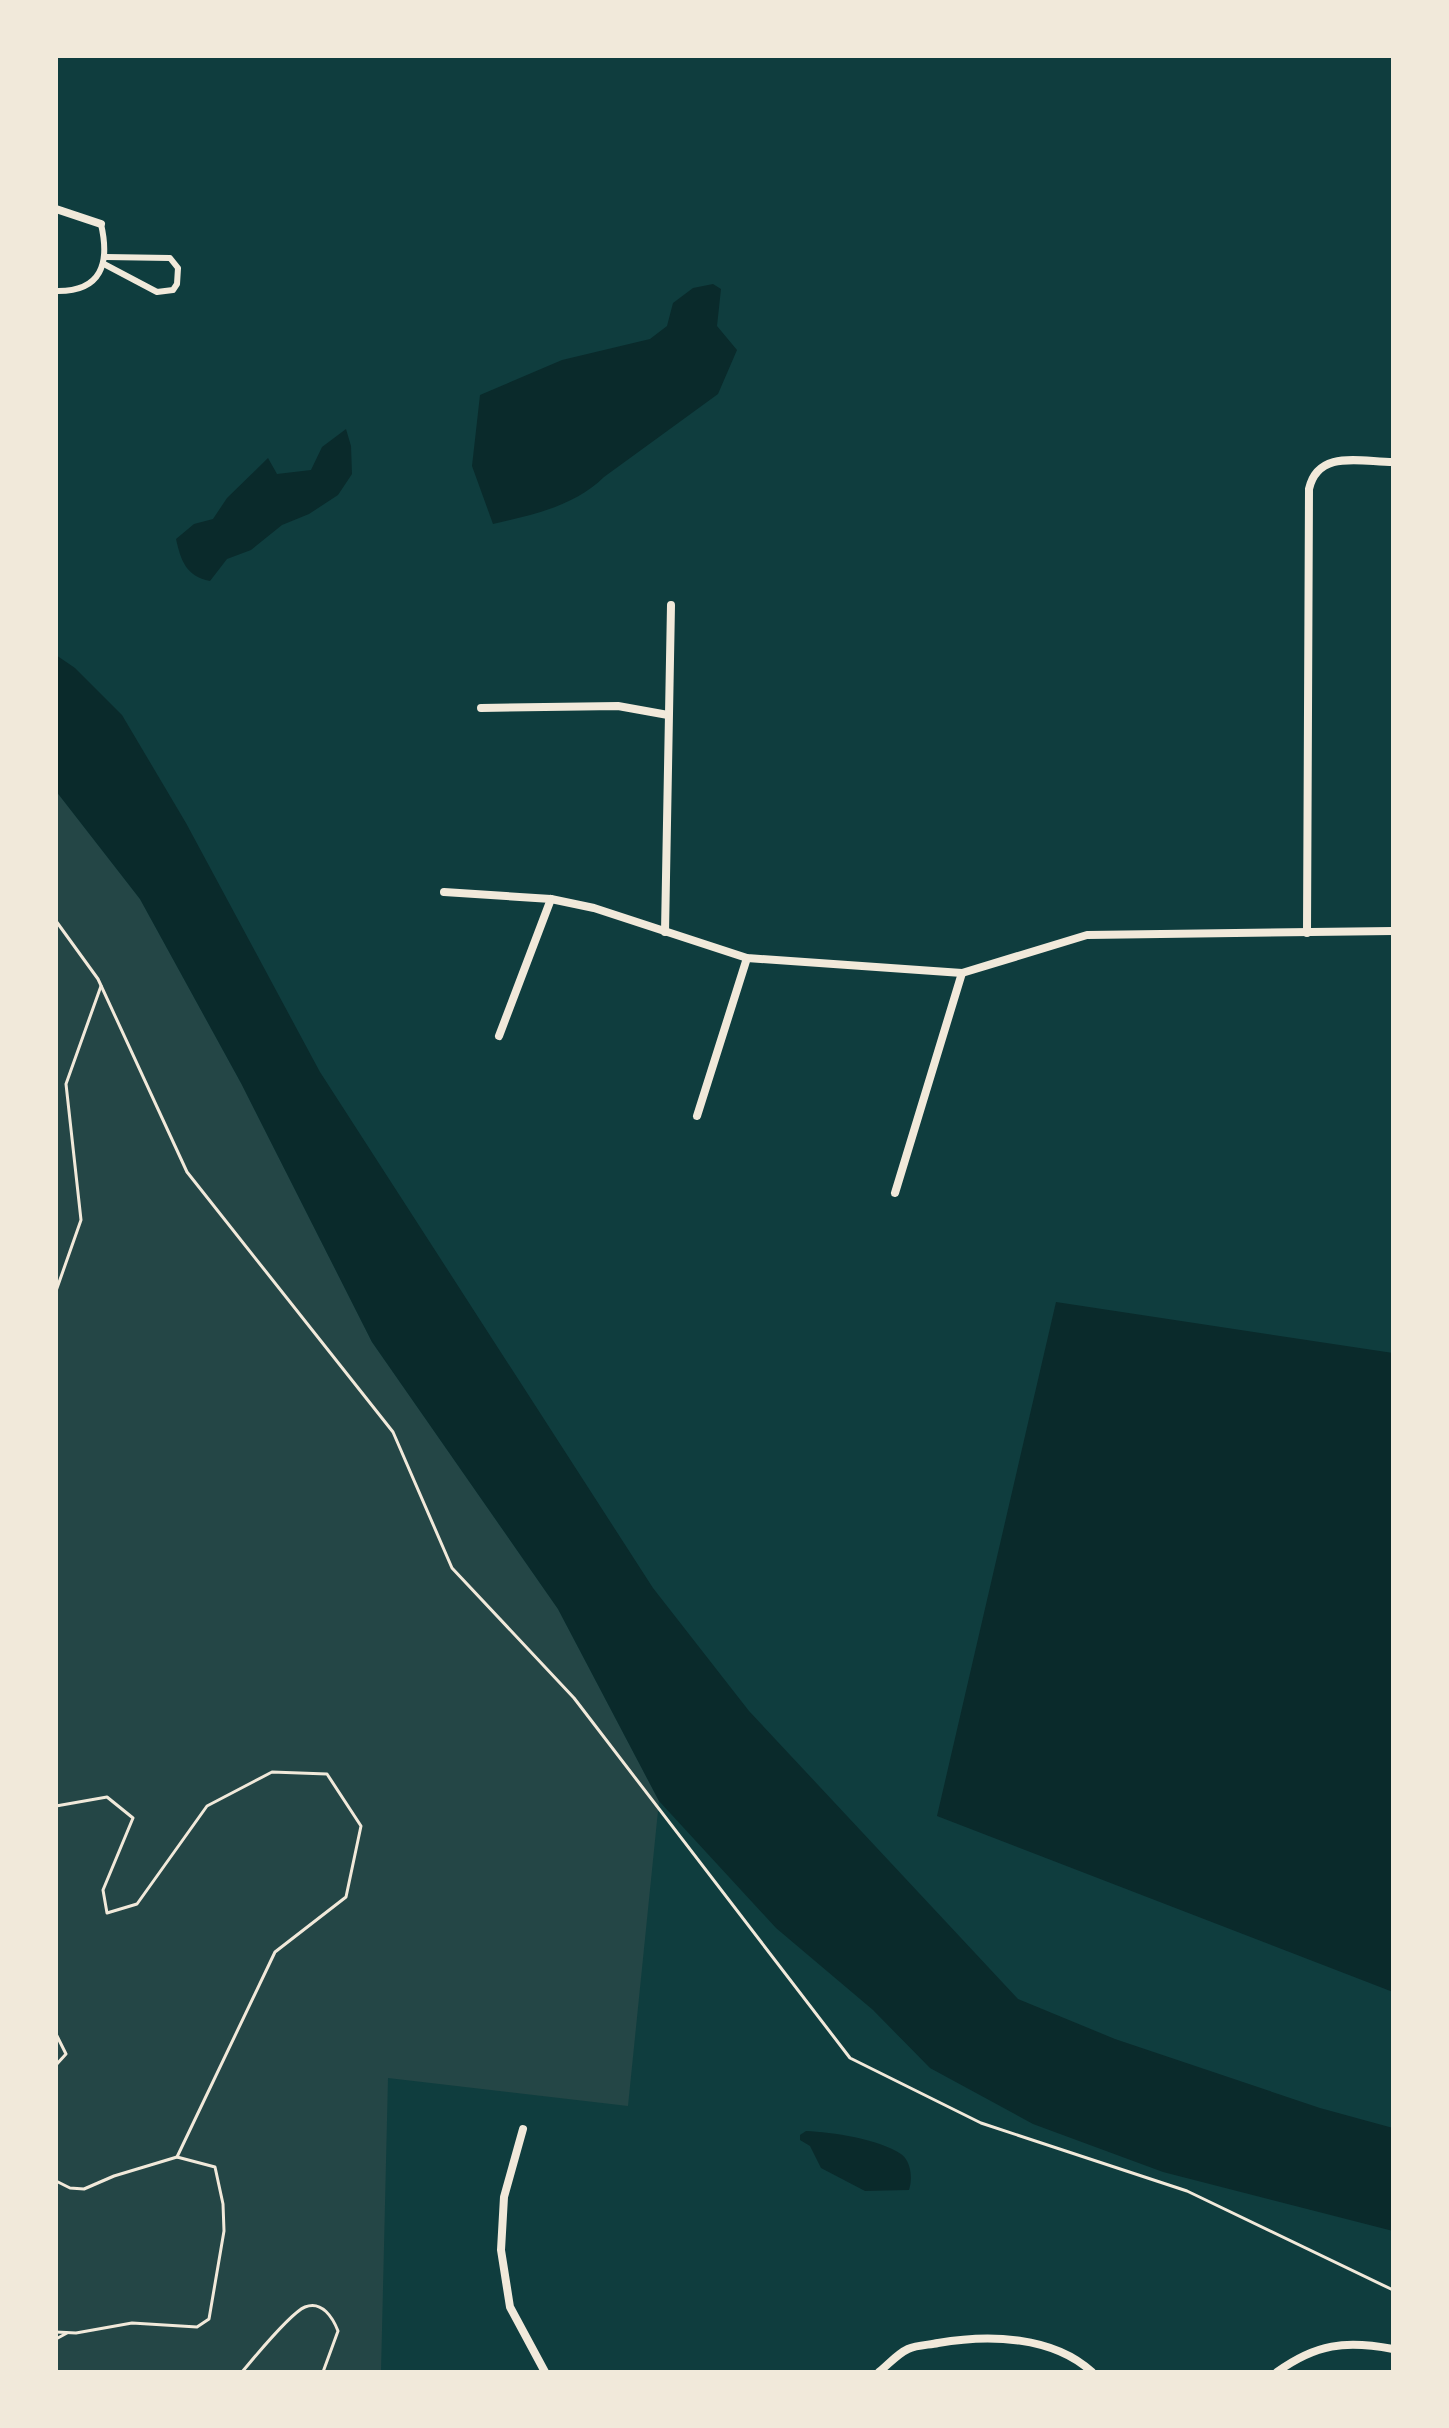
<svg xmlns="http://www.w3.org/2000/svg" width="1449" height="2428" font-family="'Varela Round',sans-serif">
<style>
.green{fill:#244646}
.water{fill:#0a2a2b}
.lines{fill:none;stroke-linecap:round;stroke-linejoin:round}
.path{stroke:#f1e9da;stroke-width:3}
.service{stroke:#f1e9da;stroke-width:6}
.minor{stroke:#f1e9da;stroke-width:8}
</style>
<rect width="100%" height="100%" fill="#0f3d3e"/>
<polygon class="green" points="56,791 140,899 241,1083 372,1342 558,1609 659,1801 628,2106 388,2078 381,2372 56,2372"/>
<g class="water">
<path d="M713 284 721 289 717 326 737 350 718 394 604 477C575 506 532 515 493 524L472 466 480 395 562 360 650 339 667 326 673 303 693 288Z"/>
<path d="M346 429 351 446 352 474 338 495 309 514 282 525 251 550 227 559 210 581C186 576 181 561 176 539L194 524 213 519 227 498 268 458 277 474 311 470 322 447Z"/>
<polygon points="56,655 75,668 122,715 186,823 320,1072 653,1588 749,1711 1018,1999 1115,2039 1320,2108 1393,2128 1393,2231 1163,2172 1033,2124 930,2068 873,2010 776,1928 659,1801 558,1609 372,1342 241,1083 140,899 56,791"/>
<polygon points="1056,1302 1393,1353 1393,1992 937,1816"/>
<path d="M806 2131C832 2132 879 2139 901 2154 911 2161 913 2179 909 2190L865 2191 821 2168 810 2146 800 2140V2135Z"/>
</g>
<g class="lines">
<g class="path">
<polyline points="56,921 98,979 187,1172 393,1432 452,1568 574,1698 850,2058 981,2123 1187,2191 1393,2290"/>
<polyline points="56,1291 81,1220 66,1084 101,986"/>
<polyline points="56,1806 107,1797 133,1818 103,1890 107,1913 137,1904 207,1806 272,1772 327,1774 361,1826 346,1897 275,1952 177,2157"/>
<polyline points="56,2034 66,2054 56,2065"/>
<polyline points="56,2181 70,2188 84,2189 114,2176 177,2157 215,2167 223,2204 224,2231 209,2319 197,2327 132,2323 76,2333 56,2332"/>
<polyline points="56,2339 67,2333"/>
<path d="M242 2372C254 2358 290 2313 305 2307 322 2300 333 2318 338 2331L323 2372"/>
</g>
<g class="service">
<polyline points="104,264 157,292 173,290 177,284 178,268 170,258 106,257"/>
<path d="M56 291C102 292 110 263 101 224"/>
</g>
<g class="minor">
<polyline points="56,209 101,224"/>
<polyline points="481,708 618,706 668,715"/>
<polyline points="444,892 551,899 594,908 747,958 962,973 1087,935 1393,931"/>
<polyline points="665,932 671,605"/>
<path d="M1307 933 1309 489C1318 449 1361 462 1393 462"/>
<polyline points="499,1036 551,899"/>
<polyline points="697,1116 747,958"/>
<polyline points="895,1193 962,973"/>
<polyline points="523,2129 504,2197 501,2250 510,2307 545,2372"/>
<path d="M879 2372C888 2365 897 2354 908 2349 917 2345 929 2345 938 2343 989 2334 1053 2336 1092 2372"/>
<path d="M1277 2372C1316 2344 1345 2340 1393 2349"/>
</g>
</g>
<rect width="1449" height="2428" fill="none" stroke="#f1e9da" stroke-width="116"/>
</svg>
